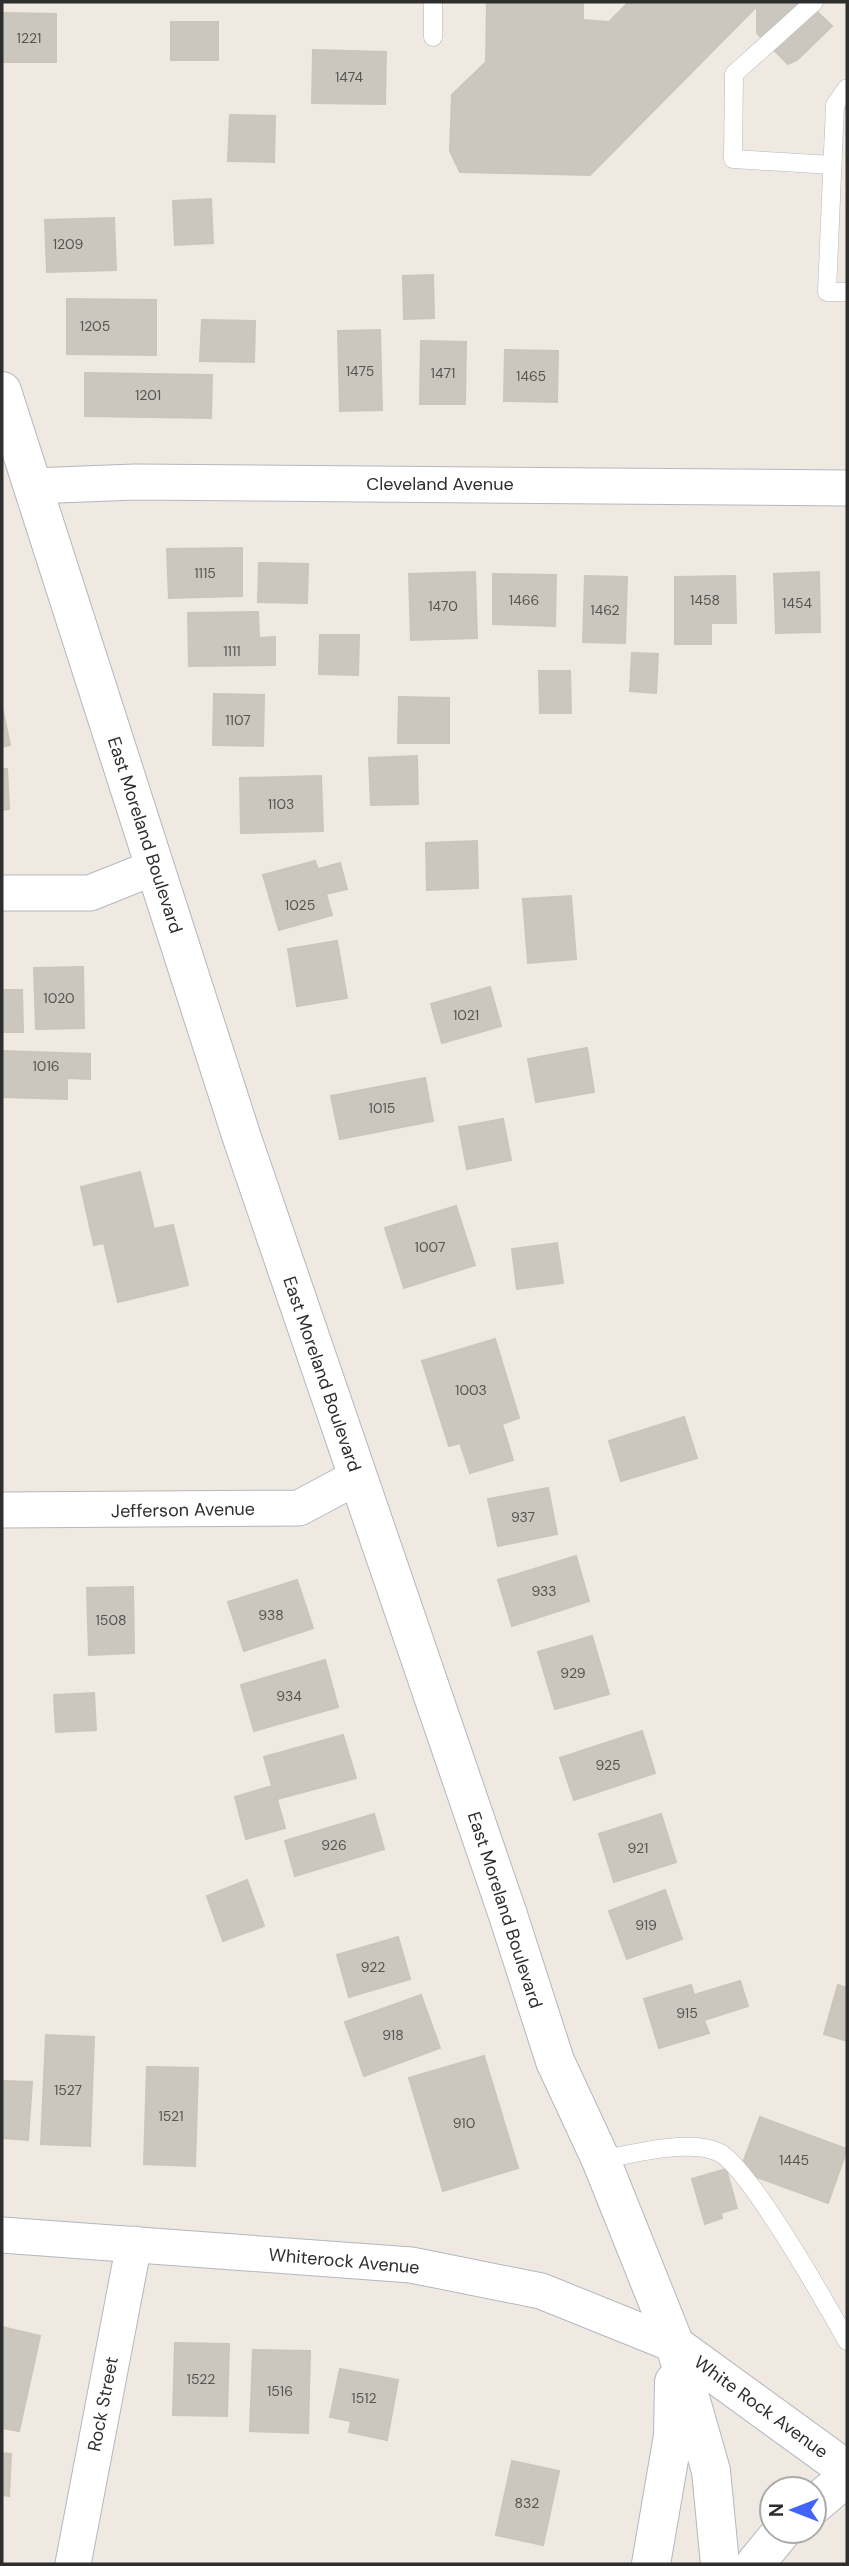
<svg xmlns="http://www.w3.org/2000/svg" width="849" height="2566" font-family="'DM Sans',sans-serif">
<style>
.building{fill:#cbc7bf;stroke:#cbc5ba;stroke-width:2}
.lines{fill:none;stroke-linecap:round;stroke-linejoin:round}
.lane-casing{stroke:#b4b7c1;stroke-width:19}
.street-casing{stroke:#b4b7c1;stroke-width:37}
.secondary-casing{stroke:#b4b7c1;stroke-width:40}
.lane{stroke:#fff;stroke-width:18}
.street{stroke:#fff;stroke-width:35}
.secondary{stroke:#fff;stroke-width:38}
.labels{text-anchor:middle;dominant-baseline:central;stroke-width:7;stroke-linejoin:round;paint-order:stroke}
.number-label{font-size:14px;fill:#555452}
.street-label{font-size:18px;fill:#2e2e2e;stroke:#fff}
</style>
<rect width="100%" height="100%" fill="#efe9e1"/>
<g class="building">
<polygon points="487,2 583,2 583,20 609,22 629,2 807,2 832,26 797,60 788,64 757,33 757,6 590,175 460,172 450,151 452,95 486,62"/>
<polygon points="2,13 56,14 56,62 2,62"/>
<rect x="171" y="22" width="47" height="38"/>
<polygon points="313,50 386,52 385,104 312,103"/>
<polygon points="230,115 275,116 274,162 228,161"/>
<polygon points="211,199 213,243 175,245 173,201"/>
<polygon points="114,218 116,270 47,272 45,220"/>
<polygon points="433,275 434,318 404,319 403,276"/>
<polygon points="67,299 156,300 156,355 67,354"/>
<polygon points="202,320 255,321 254,362 200,361"/>
<polygon points="380,330 382,410 340,411 338,331"/>
<polygon points="421,341 466,342 465,404 420,404"/>
<polygon points="505,350 558,351 557,402 504,401"/>
<polygon points="85,373 212,375 211,418 85,416"/>
<polygon points="242,548 242,596 169,598 167,549"/>
<polygon points="259,563 308,564 307,603 258,602"/>
<polygon points="475,572 477,638 411,640 409,574"/>
<polygon points="819,572 820,632 776,633 774,574"/>
<polygon points="493,574 556,575 555,626 493,624"/>
<polygon points="585,576 627,577 625,643 583,642"/>
<polygon points="735,576 736,623 711,623 711,644 675,644 675,577"/>
<polygon points="258,612 259,638 275,637 275,665 189,666 188,613"/>
<polygon points="320,635 359,635 358,675 319,674"/>
<polygon points="632,653 658,654 656,693 630,691"/>
<polygon points="539,671 570,671 571,713 540,713"/>
<polygon points="214,694 264,695 263,746 213,745"/>
<polygon points="399,697 449,698 449,743 398,743"/>
<polygon points="2,707 10,745 2,747"/>
<polygon points="417,756 418,804 371,805 369,758"/>
<polygon points="2,769 7,769 9,809 2,810"/>
<polygon points="321,776 323,831 241,833 240,778"/>
<polygon points="477,841 478,888 427,890 426,843"/>
<polygon points="315,861 318,869 340,863 347,889 326,894 332,915 279,930 263,875"/>
<polygon points="571,896 576,959 528,963 523,899"/>
<polygon points="337,941 347,998 297,1006 288,949"/>
<polygon points="83,967 84,1028 36,1029 34,968"/>
<polygon points="490,987 501,1026 442,1043 431,1004"/>
<polygon points="2,990 22,990 23,1032 2,1032"/>
<polygon points="587,1048 594,1092 536,1102 528,1059"/>
<polygon points="3,1051 90,1054 90,1079 67,1078 67,1099 2,1097"/>
<polygon points="425,1078 433,1121 340,1139 331,1096"/>
<polygon points="503,1119 511,1160 467,1169 459,1127"/>
<polygon points="140,1172 154,1229 173,1225 188,1285 118,1302 104,1243 94,1245 81,1187"/>
<polygon points="456,1206 475,1265 404,1288 385,1228"/>
<polygon points="557,1243 563,1283 517,1289 512,1249"/>
<polygon points="495,1339 519,1418 502,1424 513,1460 470,1473 460,1443 449,1446 422,1361"/>
<polygon points="684,1417 697,1458 621,1481 609,1441"/>
<polygon points="548,1488 557,1534 498,1546 488,1499"/>
<polygon points="576,1556 589,1601 512,1626 498,1580"/>
<polygon points="297,1580 313,1628 244,1651 228,1602"/>
<polygon points="133,1587 134,1653 89,1655 87,1588"/>
<polygon points="592,1636 609,1694 555,1709 538,1652"/>
<polygon points="325,1660 338,1707 254,1731 241,1685"/>
<polygon points="94,1693 96,1730 56,1732 54,1695"/>
<polygon points="642,1731 655,1773 574,1800 560,1758"/>
<polygon points="343,1735 356,1778 277,1799 285,1828 246,1839 235,1797 272,1786 264,1757"/>
<polygon points="374,1814 384,1849 295,1876 285,1841"/>
<polygon points="661,1814 676,1862 614,1882 599,1834"/>
<polygon points="247,1880 264,1926 223,1941 207,1896"/>
<polygon points="665,1890 682,1939 627,1959 609,1911"/>
<polygon points="398,1937 410,1979 349,1997 337,1955"/>
<polygon points="740,1981 748,2006 704,2020 709,2033 659,2048 644,1999 691,1985 694,1995"/>
<polygon points="838,1985 847,1988 847,2041 824,2034"/>
<polygon points="421,1995 440,2048 364,2076 345,2022"/>
<polygon points="46,2035 94,2037 90,2146 41,2144"/>
<polygon points="484,2056 518,2168 443,2191 409,2078"/>
<polygon points="147,2067 198,2068 195,2166 144,2164"/>
<polygon points="2,2081 32,2082 28,2140 2,2138"/>
<polygon points="760,2117 847,2149 828,2203 740,2171"/>
<polygon points="726,2169 737,2208 721,2213 722,2218 705,2224 692,2179"/>
<polygon points="2,2327 40,2336 19,2431 2,2428"/>
<polygon points="175,2343 229,2344 227,2416 173,2415"/>
<polygon points="253,2350 310,2351 308,2433 250,2431"/>
<polygon points="340,2369 398,2380 387,2440 349,2432 351,2421 330,2417"/>
<polygon points="2,2453 11,2454 9,2496 2,2495"/>
<polygon points="512,2461 559,2471 543,2545 496,2535"/>
</g>
<g class="lines">
<defs>
<g id="lane">
<polyline points="433,2 433,37"/>
<polyline points="814,2 734,74 733,159 832,165"/>
<polyline points="847,88 835,105 827,292 847,292"/>
<path d="M601 2160C631 2154 688 2139 718 2152 748 2165 828 2307 847 2341"/>
</g>
<g id="street">
<polyline points="32,486 135,482 847,488"/>
<polyline points="2,893 90,893 155,867"/>
<polyline points="2,1510 299,1508 357,1477"/>
<polyline points="2,2235 411,2265 541,2291 675,2345"/>
<polyline points="73,2564 134,2244"/>
</g>
<g id="secondary">
<polyline points="2,391 241,1135 508,1915 555,2061 601,2160 675,2345 711,2471 720,2564"/>
<polyline points="675,2345 847,2470"/>
<polyline points="814,2505 847,2477"/>
<polyline points="651,2564 673,2436 674,2382"/>
<polyline points="755,2564 782,2531"/>
</g>
</defs>
<use href="#lane" class="lane-casing"/>
<use href="#street" class="street-casing"/>
<use href="#secondary" class="secondary-casing"/>
<use href="#lane" class="lane"/>
<use href="#street" class="street"/>
<use href="#secondary" class="secondary"/>
</g>
<g class="labels">
<g class="number-label">
<text x="29" y="38">1221</text>
<text x="349" y="77">1474</text>
<text x="68" y="244">1209</text>
<text x="95" y="326">1205</text>
<text x="360" y="371">1475</text>
<text x="443" y="373">1471</text>
<text x="531" y="376">1465</text>
<text x="148" y="395">1201</text>
<text x="205" y="573">1115</text>
<text x="524" y="600">1466</text>
<text x="705" y="600">1458</text>
<text x="797" y="603">1454</text>
<text x="443" y="606">1470</text>
<text x="605" y="610">1462</text>
<text x="232" y="651">1111</text>
<text x="238" y="720">1107</text>
<text x="281" y="804">1103</text>
<text x="300" y="905">1025</text>
<text x="59" y="998">1020</text>
<text x="466" y="1015">1021</text>
<text x="46" y="1066">1016</text>
<text x="382" y="1108">1015</text>
<text x="430" y="1247">1007</text>
<text x="471" y="1390">1003</text>
<text x="523" y="1517">937</text>
<text x="544" y="1591">933</text>
<text x="271" y="1615">938</text>
<text x="111" y="1620">1508</text>
<text x="573" y="1673">929</text>
<text x="289" y="1696">934</text>
<text x="608" y="1765">925</text>
<text x="334" y="1845">926</text>
<text x="638" y="1848">921</text>
<text x="646" y="1925">919</text>
<text x="373" y="1967">922</text>
<text x="687" y="2013">915</text>
<text x="393" y="2035">918</text>
<text x="68" y="2090">1527</text>
<text x="171" y="2116">1521</text>
<text x="464" y="2123">910</text>
<text x="794" y="2160">1445</text>
<text x="201" y="2379">1522</text>
<text x="280" y="2391">1516</text>
<text x="364" y="2398">1512</text>
<text x="527" y="2503">832</text>
</g>
<g class="street-label">
<text x="440" y="484">Cleveland Avenue</text>
<text transform="translate(145 835) rotate(72)">East Moreland Boulevard</text>
<text transform="translate(322 1374) rotate(71)">East Moreland Boulevard</text>
<text transform="translate(183 1510) rotate(-1)">Jefferson Avenue</text>
<text transform="translate(505 1910) rotate(72)">East Moreland Boulevard</text>
<text transform="translate(344 2261) rotate(5)">Whiterock Avenue</text>
<text transform="translate(103 2404) rotate(-79)">Rock Street</text>
<text transform="translate(761 2407) rotate(36)">White Rock Avenue</text>
</g>
</g>
<rect width="849" height="2566" fill="none" stroke="#2e2e2e" stroke-width="7"/>
<g transform="translate(793 2510) rotate(270)"><circle r="33" fill="#ffffff" stroke="#ababab" stroke-width="2"/>
<path d="M0-5L12 26L0 18L-12 26Z" fill="#4264fb"/>
<text y="-10" font-size="19" font-weight="bold" text-anchor="middle" fill="#2e2e2e">N</text>
</g>
</svg>
